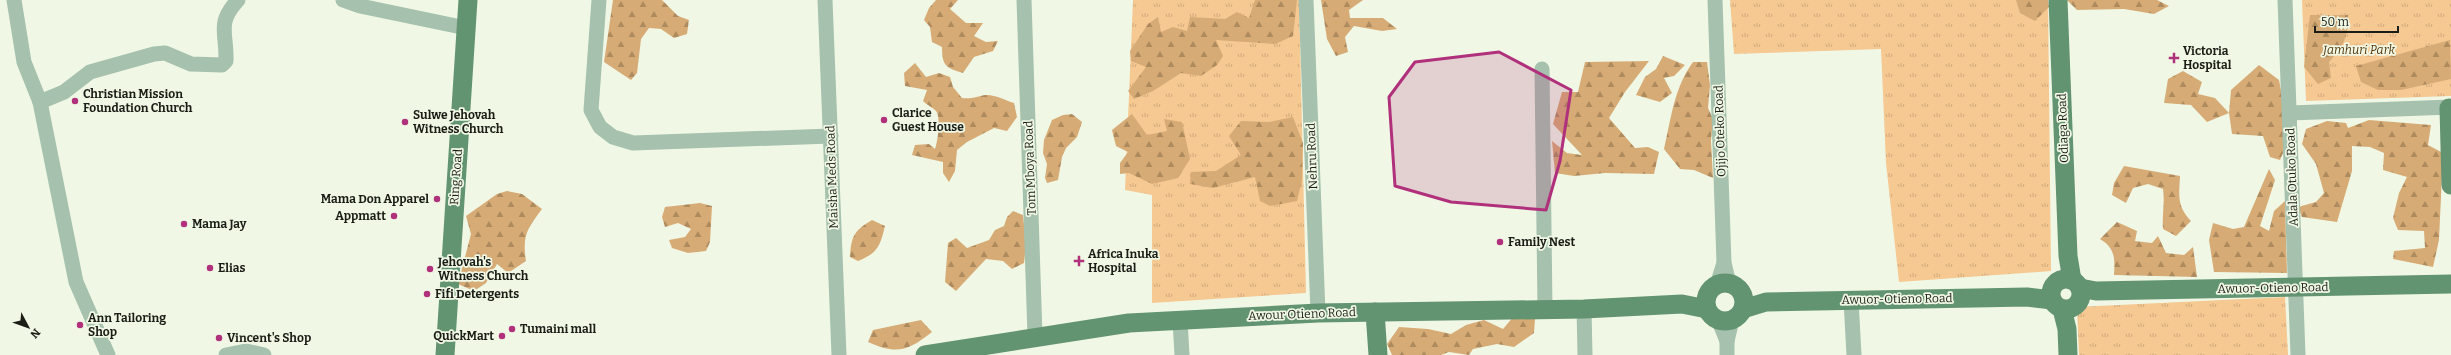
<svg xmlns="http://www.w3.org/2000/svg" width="2451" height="355" font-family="Bitter,serif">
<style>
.grass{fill:url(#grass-tufts)}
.forest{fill:url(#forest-firs)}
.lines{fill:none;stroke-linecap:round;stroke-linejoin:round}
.minor{stroke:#a6c1ad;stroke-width:15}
.major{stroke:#639471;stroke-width:19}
.marked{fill:#b0307c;fill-opacity:0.2;stroke:#b0307c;stroke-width:3;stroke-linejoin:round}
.poi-dot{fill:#b0307c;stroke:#f0f8e5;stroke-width:1.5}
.labels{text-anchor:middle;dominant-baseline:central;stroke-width:3.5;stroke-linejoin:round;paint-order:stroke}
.park-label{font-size:12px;font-style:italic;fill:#55370c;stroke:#f0f8e5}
.poi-label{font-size:12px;font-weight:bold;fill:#1b1e17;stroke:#f0f8e5;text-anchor:start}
.street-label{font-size:12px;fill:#1b1e17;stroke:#f0f8e5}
</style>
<defs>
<pattern id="grass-tufts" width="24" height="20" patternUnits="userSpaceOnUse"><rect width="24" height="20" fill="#f6c892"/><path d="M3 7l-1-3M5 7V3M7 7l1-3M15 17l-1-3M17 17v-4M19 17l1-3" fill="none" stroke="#d2ab7d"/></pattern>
<pattern id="forest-firs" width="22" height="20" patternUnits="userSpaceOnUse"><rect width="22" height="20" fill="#d7ab75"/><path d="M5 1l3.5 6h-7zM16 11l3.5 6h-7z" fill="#ae8b5f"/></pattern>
</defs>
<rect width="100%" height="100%" fill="#f0f8e5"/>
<g class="grass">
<polygon points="1133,0 1299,0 1306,293 1152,303 1152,195 1125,190"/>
<polygon points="1730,0 2048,0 2051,271 1899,282 1886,163 1881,49 1734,54"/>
<polygon points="2302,0 2451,0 2451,96 2306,101"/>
<polygon points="2285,297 2288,355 2079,355 2077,307"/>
</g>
<g class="forest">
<polygon points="613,0 662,0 678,16 689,20 687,34 674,38 661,29 649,28 641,39 637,73 631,80 604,62"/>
<path d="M936 0H958L950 9 966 23H983L974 36 986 42 998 41 993 51 974 57 963 73C946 68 942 66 942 47L932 42 930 27 924 20 929 8Z"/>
<polygon points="1255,0 1297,0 1293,36 1275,44 1216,40 1223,56 1217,65 1201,76 1181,73 1153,91 1134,99 1128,91 1146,67 1131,61 1130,51 1148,24 1158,17 1161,32 1173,27 1187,31 1190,17 1225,19 1237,12 1249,18"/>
<polygon points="1321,0 1363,0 1349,10 1350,18 1383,18 1397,29 1382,31 1354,26 1345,37 1348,52 1336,56 1327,39"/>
<polygon points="2016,0 2048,0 2049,7 2035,21 2020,13"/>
<polygon points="2067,0 2157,0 2169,6 2154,14 2124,9 2077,10"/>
<path d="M2310 15H2348C2348 38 2344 45 2329 62L2331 78 2318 84 2304 67Z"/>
<polygon points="2450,40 2451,79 2401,90 2378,90 2361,82 2356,66"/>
<polygon points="1663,56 1685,65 1674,76 1664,78 1672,93 1660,102 1636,95 1645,77 1656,69"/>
<polygon points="1649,61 1625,92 1609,118 1635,148 1648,147 1659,152 1654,174 1605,173 1574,176 1555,173 1552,141 1567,153 1582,155 1553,124 1562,92 1578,92 1585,62"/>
<path d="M1693 62H1707L1710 85 1708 108 1713 119 1711 141 1713 178 1694 170 1680 169 1664 149C1671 119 1674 88 1693 62Z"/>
<path d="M915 63 926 77 939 73 950 77 953 87 962 98C971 99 976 97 985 95 994 94 1005 100 1014 103L1017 117 1007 131 994 128 967 142 957 150 955 171 949 182 943 173V162L912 155 915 145 929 144 935 149C938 141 941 117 936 111 932 107 927 105 923 101L927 90 905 86 904 73Z"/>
<polygon points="2259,65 2279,80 2290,137 2280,160 2270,157 2263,136 2232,134 2229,113 2207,122 2191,105 2164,103 2168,79 2183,71 2202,82 2198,94 2215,98 2229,113 2231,90"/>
<polygon points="1072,114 1082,122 1077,137 1066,148 1062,157 1058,180 1047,183 1045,178 1047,164 1043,153 1044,140 1052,120 1063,115"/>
<polygon points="1132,114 1147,135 1167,131 1164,119 1182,122 1190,159 1178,178 1152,184 1129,173 1120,174 1120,163 1128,152 1116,146 1112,130"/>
<polygon points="1293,117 1303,143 1302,180 1297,201 1270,206 1260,201 1255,177 1213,188 1190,184 1191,172 1216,171 1241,155 1229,136 1241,121 1269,122"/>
<polygon points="2369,120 2431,125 2428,145 2443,153 2439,240 2433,267 2393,259 2394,251 2425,248 2424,231 2398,230 2393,218 2399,193 2407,177 2383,170 2384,153 2370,147 2352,146 2352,171 2337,222 2302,217 2298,207 2316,202 2324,193 2316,164 2302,144 2306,129 2327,121 2346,123 2348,128"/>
<path d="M2124 166 2180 176C2179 196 2177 206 2191 221L2176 236 2163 229C2162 215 2165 203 2163 189L2148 184 2133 188 2126 203 2112 195 2114 183Z"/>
<polygon points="2269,169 2275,180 2260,226 2269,231 2274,211 2285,201 2287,273 2214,272 2209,240 2213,223 2233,229 2244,227"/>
<path d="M507 191 522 194 542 209C527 229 522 236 526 261L508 273 497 264 486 283 474 291 458 284 471 234 466 216 497 194Z"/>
<polygon points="700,203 712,206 710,242 706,251 688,253 672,248 669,240 685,237 691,229 678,223 665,227 662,217 665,207"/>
<polygon points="1013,211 1023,215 1026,245 1024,263 1012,269 1003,261 986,259 956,291 945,282 948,243 956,238 967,248 989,240 995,230 1004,226 1007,217"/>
<path d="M872 220 885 226C880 246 878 253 858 261L850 257C851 236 854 231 872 220Z"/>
<path d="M2117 222 2137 231 2135 241 2152 243 2158 236 2166 253 2184 255 2193 247 2197 277 2114 275C2115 258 2115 248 2100 239Z"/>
<polygon points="1514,316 1535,319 1534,333 1514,347 1497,344 1473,349 1469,355 1449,352 1441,355 1392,355 1387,344 1399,327 1428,329 1451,334 1466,325 1484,320 1503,329"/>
<path d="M921 320 932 332C908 351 897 355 868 342L873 330Z"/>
</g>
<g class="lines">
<g class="minor">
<polyline points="14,0 24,62 40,102 76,282 108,355"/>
<polyline points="343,0 360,6 466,28"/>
<polyline points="599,0 591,110 600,127 613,137 633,143 831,136"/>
<polyline points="825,0 839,355"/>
<polyline points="1024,0 1035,336"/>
<polyline points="1306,0 1318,313"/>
<polyline points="1715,0 1724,263 1729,283"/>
<polyline points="2285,0 2298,355"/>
<polyline points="1542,69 1545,309"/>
<path d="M40 102 64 92 90 72 154 54 165 53 191 64 222 65 226 61C227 32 216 24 238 0"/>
<polyline points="2290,113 2451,107"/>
<polyline points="1717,285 1724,263"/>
<polyline points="1851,300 1854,355"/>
<polyline points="1584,309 1585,355"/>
<polyline points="1718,319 1727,341"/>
<polyline points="1180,320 1182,355"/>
<polyline points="226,355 246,351 264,355"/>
<polyline points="1727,355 1727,341 1732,320"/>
</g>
<g class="major">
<polyline points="2058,0 2068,256 2072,280"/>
<polyline points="2449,108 2451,185"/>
<circle cx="2066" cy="294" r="15"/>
<circle cx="1725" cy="302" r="19"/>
<polyline points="2080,288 2096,291 2451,284"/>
<polyline points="1743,309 1766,302 2027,297 2052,300"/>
<polyline points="2062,309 2067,329 2068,355"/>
<polyline points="1375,312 1378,355"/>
<polyline points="445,355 468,0"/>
<polyline points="925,355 1129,323 1318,313 1584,309 1682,304 1707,309"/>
</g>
</g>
<path class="marked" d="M1499 52 1571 90 1560 161 1546 210 1451 202 1395 186 1389 97 1415 62Z"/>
<g class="poi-dot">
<path d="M2172 52h4v4h4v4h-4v4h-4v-4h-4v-4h4z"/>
<circle cx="75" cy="101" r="4"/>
<circle cx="884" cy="120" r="4"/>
<circle cx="405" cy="122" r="4"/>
<circle cx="437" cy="199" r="4"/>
<circle cx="394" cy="216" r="4"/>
<circle cx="184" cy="224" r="4"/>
<circle cx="1500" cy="242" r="4"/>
<path d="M1077 255h4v4h4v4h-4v4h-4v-4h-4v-4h4z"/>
<circle cx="210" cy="268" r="4"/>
<circle cx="430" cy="269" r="4"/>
<circle cx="427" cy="294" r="4"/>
<circle cx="80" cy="325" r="4"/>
<circle cx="512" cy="329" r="4"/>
<circle cx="502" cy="336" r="4"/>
<circle cx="219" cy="338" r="4"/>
</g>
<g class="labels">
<g class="park-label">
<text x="2359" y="50">Jamhuri Park</text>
</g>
<g class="poi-label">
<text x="2183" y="51">Victoria<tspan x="2183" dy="14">Hospital</tspan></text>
<text x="83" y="94">Christian Mission<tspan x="83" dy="14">Foundation Church</tspan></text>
<text x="892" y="113">Clarice<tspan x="892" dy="14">Guest House</tspan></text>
<text x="413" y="115">Sulwe Jehovah<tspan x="413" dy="14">Witness Church</tspan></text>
<text x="429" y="199" text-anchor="end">Mama Don Apparel</text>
<text x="386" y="216" text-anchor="end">Appmatt</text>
<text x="192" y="224">Mama Jay</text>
<text x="1508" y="242">Family Nest</text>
<text x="1088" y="254">Africa Inuka<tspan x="1088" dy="14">Hospital</tspan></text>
<text x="438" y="262">Jehovah's<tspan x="438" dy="14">Witness Church</tspan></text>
<text x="218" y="268">Elias</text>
<text x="435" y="294">Fifi Detergents</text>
<text x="88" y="318">Ann Tailoring<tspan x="88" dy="14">Shop</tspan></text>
<text x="520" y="329">Tumaini mall</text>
<text x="494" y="336" text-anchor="end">QuickMart</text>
<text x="227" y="338">Vincent's Shop</text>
</g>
<g class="street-label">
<text transform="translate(2063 128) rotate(-92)">Odiaga Road</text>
<text transform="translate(1720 131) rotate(-92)">Ojijo Oteko Road</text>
<text transform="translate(1312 156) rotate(-92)">Nehru Road</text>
<text transform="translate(1030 168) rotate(-92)">Tom Mboya Road</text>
<text transform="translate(456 177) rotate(-86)">Ring Road</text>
<text transform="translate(832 177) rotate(-92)">Maisha Meds Road</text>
<text transform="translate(2292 177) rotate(-92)">Adala Otuko Road</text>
<text transform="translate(2273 288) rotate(-1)">Awuor-Otieno Road</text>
<text transform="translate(1897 299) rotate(-1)">Awuor-Otieno Road</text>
<text transform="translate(1302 314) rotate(-2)">Awour Otieno Road</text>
</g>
</g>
<g transform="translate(28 327) rotate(131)" stroke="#f0f8e5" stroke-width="3" paint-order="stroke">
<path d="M0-3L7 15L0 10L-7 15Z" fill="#1b1e17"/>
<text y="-6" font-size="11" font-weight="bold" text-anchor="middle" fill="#1b1e17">N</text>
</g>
<path d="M2315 26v6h83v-6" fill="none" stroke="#1b1e17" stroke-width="2"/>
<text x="2321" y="26" font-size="12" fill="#1b1e17" stroke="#f0f8e5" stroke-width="3" paint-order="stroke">50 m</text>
</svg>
